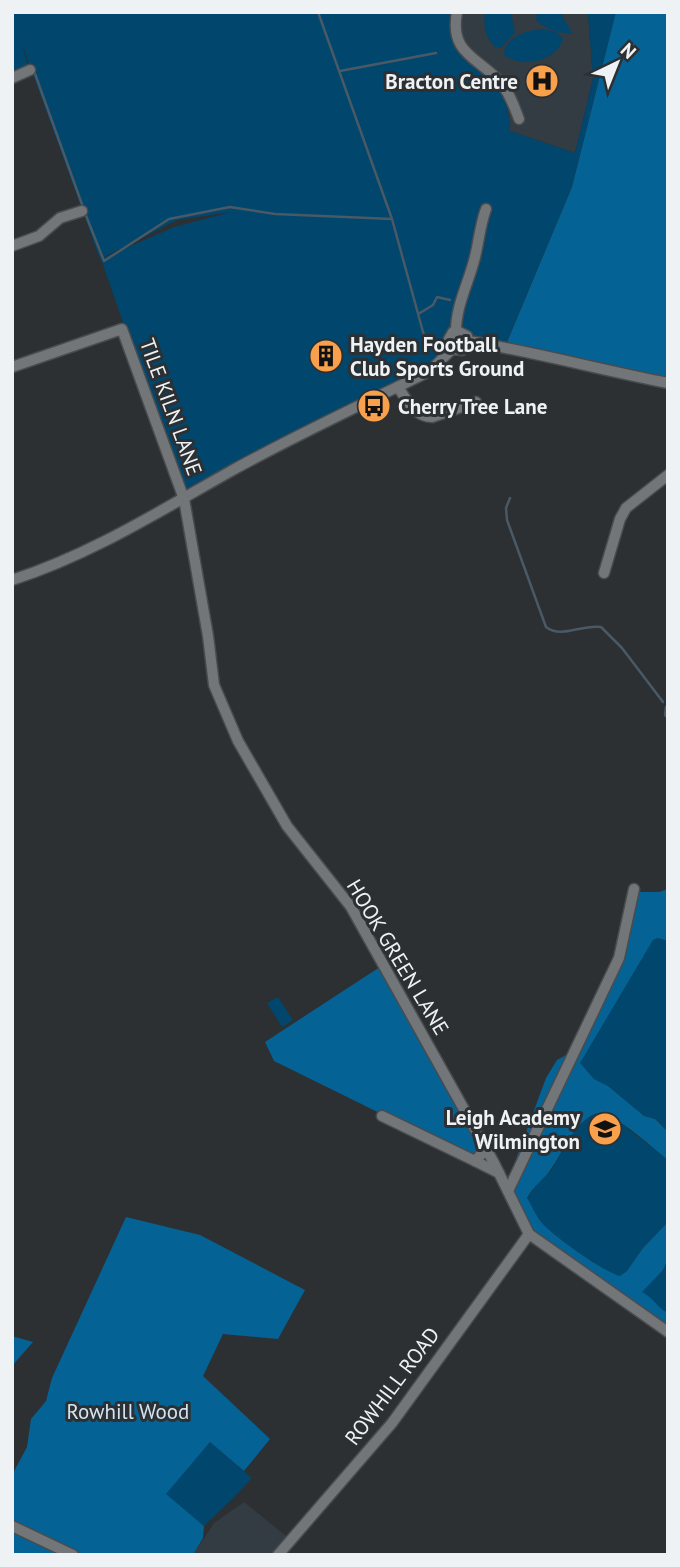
<svg xmlns="http://www.w3.org/2000/svg" width="680" height="1567" font-family="'PT Sans',sans-serif">
<style>
.built{fill:#333c43}
.green{fill:#01466c}
.forest{fill:#056295}
.lines{fill:none;stroke-linecap:round;stroke-linejoin:round}
.stream{stroke:#495966;stroke-width:2.5}
.minor-casing{stroke:#494c4e;stroke-width:13}
.minor{stroke:#727679;stroke-width:10}
.labels{text-anchor:middle;dominant-baseline:central;stroke-width:6;stroke-linejoin:round;paint-order:stroke}
.poi-label{font-size:21px;font-weight:bold;fill:#eff2f4;stroke:#2c3033;text-anchor:end}
.street-label{font-size:21px;fill:#eff2f4;stroke:#2c3033}
.park-label{font-size:21px;fill:#d2e4f3;stroke:#2c3033}
</style>
<rect width="100%" height="100%" fill="#2c3033"/>
<g class="built">
<polygon points="450,12 597,12 588,15 593,78 575,153 510,131 508,109 501,93 494,84 462,55 452,40"/>
<polygon points="244,1502 291,1540 277,1555 193,1555 214,1523"/>
</g>
<g class="green">
<path d="M12 12H450C445 61 481 61 501 93 508 105 509 117 510 131L575 153 593 78 588 14 616 12 572 187 505 346 468 342 456 337 446 356 430 371 184 498 101 259 174 227 231 212 177 220 100 259 22 44 29 70 12 78Z"/>
<path d="M485 12H511L515 32 501 48 495 47C485 37 483 26 485 12Z"/>
<path d="M537 12H560L572 33C562 35 543 28 536 20Z"/>
<path d="M545 29 558 33 563 39C556 62 522 68 504 55 504 36 530 29 545 29Z"/>
<polygon points="658,938 668,941 668,1132 655,1119 644,1116 608,1086 594,1079 579,1063 653,940"/>
<polygon points="278,997 293,1020 282,1027 267,1003"/>
<path d="M601 1112 618 1121 668 1160V1222L643 1248 627 1271 620 1276C604 1272 553 1236 542 1223 536 1216 532 1206 527 1199 533 1186 544 1180 552 1169 565 1149 574 1119 601 1112Z"/>
<path d="M668 1259V1313C658 1308 651 1299 641 1292L663 1270Z"/>
<path d="M210 1442 252 1478C236 1496 221 1510 204 1526L165 1494Z"/>
</g>
<g class="forest">
<polygon points="616,12 668,12 668,379 505,347 572,187"/>
<path d="M668 889V941L658 938 653 940 580 1063 594 1079 608 1086 644 1116 655 1119 668 1132V1160C654 1149 616 1114 600 1113 593 1112 582 1122 578 1127 566 1140 561 1155 551 1169 544 1180 533 1186 527 1198 532 1206 536 1216 542 1223 553 1236 604 1272 620 1276L627 1271 643 1248 668 1222V1259L663 1270 642 1292C653 1297 657 1308 668 1313V1328L530 1231 509 1178 546 1078 557 1060 566 1055 573 1059 625 945 639 892H659Z"/>
<polygon points="383,965 494,1163 469,1157 274,1061 265,1042"/>
<polygon points="126,1217 200,1235 305,1290 278,1339 223,1334 203,1376 270,1439 244,1471 210,1442 166,1494 204,1526 203,1538 193,1555 12,1555 12,1475 27,1447 31,1419 46,1401 52,1378"/>
<polygon points="12,1336 33,1342 12,1366"/>
</g>
<g class="lines">
<g class="stream">
<polyline points="318,12 392,219"/>
<polyline points="34,71 83,207"/>
<polyline points="340,71 436,53"/>
<polyline points="85,213 104,261 169,219 230,207 275,214 392,219 428,350"/>
<polyline points="420,313 433,305 437,297 450,300"/>
<path d="M510 498 506 508 507 520 546 627C561 639 582 624 601 627L622 648 663 702"/>
<polyline points="666,707 665,715 668,718"/>
</g>
<defs>
<g id="minor">
<path d="M457 12C449 55 479 57 501 83 510 94 514 106 519 119"/>
<polyline points="12,78 30,70"/>
<polyline points="12,246 39,236 60,218 82,211"/>
<path d="M456 331C456 305 469 282 475 257 479 241 480 225 486 209"/>
<path d="M452 349 449 339 453 332H459L467 336 468 341C535 352 601 370 668 383"/>
<polyline points="452,349 462,350 468,341"/>
<polyline points="12,367 122,329 184,499 208,636 214,685 238,741 287,826 351,907 494,1163 529,1234 668,1332"/>
<path d="M398 387C406 399 415 417 432 417L476 402"/>
<polyline points="604,573 620,519 626,508 668,475"/>
<path d="M12 580C90 555 160 511 231 471 296 435 363 404 430 371L452 349"/>
<polyline points="382,1116 475,1161 486,1149"/>
<polyline points="475,1161 499,1173"/>
<polyline points="508,1191 619,958 634,889"/>
<polyline points="12,1526 73,1555"/>
<polyline points="278,1555 392,1423 529,1234"/>
</g>
</defs>
<use href="#minor" class="minor-casing"/>
<use href="#minor" class="minor"/>
</g>
<defs>
<symbol id="hospital-disc" viewBox="-11 -11 22 22"><circle r="9.5" fill="#f8a04b" stroke="#2c3033"/><path d="M-5-5h3v3.5h4V-5h3V5h-3V1.5h-4V5h-3Z" fill="#111"/></symbol>
<symbol id="building-disc" viewBox="-11 -11 22 22"><circle r="9.5" fill="#f8a04b" stroke="#2c3033"/><path d="M-4-6H4V6H1V3H-1V6H-4ZM-2.5-4.3h1.7v1.8h-1.7ZM.8-4.3h1.7v1.8H.8ZM-2.5-1h1.7V.8h-1.7ZM.8-1h1.7V.8H.8Z" fill="#111"/></symbol>
<symbol id="bus-disc" viewBox="-11 -11 22 22"><circle r="9.5" fill="#f8a04b" stroke="#2c3033"/><path d="M-5-6H5V4H4V6H2V4H-2V6H-4V4H-5ZM-3.5-4V0h7V-4ZM-3.5 1.2v1.5H-2V1.2ZM2 1.2v1.5H3.5V1.2Z" fill="#111"/></symbol>
<symbol id="school-disc" viewBox="-11 -11 22 22"><circle r="9.5" fill="#f8a04b" stroke="#2c3033"/><path d="M0-5L7-2L0 1L-7-2ZM-4 1L0 2.5L4 1V4Q0 6-4 4Z" fill="#111"/></symbol>
</defs>
<g fill-rule="evenodd">
<use href="#hospital-disc" x="523" y="62" width="38" height="38"/>
<use href="#building-disc" x="307" y="337" width="38" height="38"/>
<use href="#bus-disc" x="355" y="387" width="38" height="38"/>
<use href="#school-disc" x="586" y="1110" width="38" height="38"/>
</g>
<g class="labels">
<g class="poi-label">
<text x="518" y="81">Bracton Centre</text>
<text x="350" y="344" text-anchor="start">Hayden Football<tspan x="350" dy="24">Club Sports Ground</tspan></text>
<text x="398" y="406" text-anchor="start">Cherry Tree Lane</text>
<text x="580" y="1117">Leigh Academy<tspan x="580" dy="24">Wilmington</tspan></text>
</g>
<g class="street-label">
<text transform="translate(171 407) rotate(70)">TILE KILN LANE</text>
<text transform="translate(398 957) rotate(59)">HOOK GREEN LANE</text>
<text transform="translate(392 1386) rotate(-53)">ROWHILL ROAD</text>
</g>
<g class="park-label">
<text x="128" y="1411">Rowhill Wood</text>
</g>
</g>
<rect width="680" height="1567" fill="none" stroke="#eff2f4" stroke-width="28"/>
<g transform="translate(617 63) rotate(43)" stroke="#2c3033" stroke-width="5" paint-order="stroke">
<path d="M0-5L12 26L0 18L-12 26Z" fill="#eff2f4"/>
<text y="-10" font-size="19" font-weight="bold" text-anchor="middle" fill="#eff2f4">N</text>
</g>
</svg>
